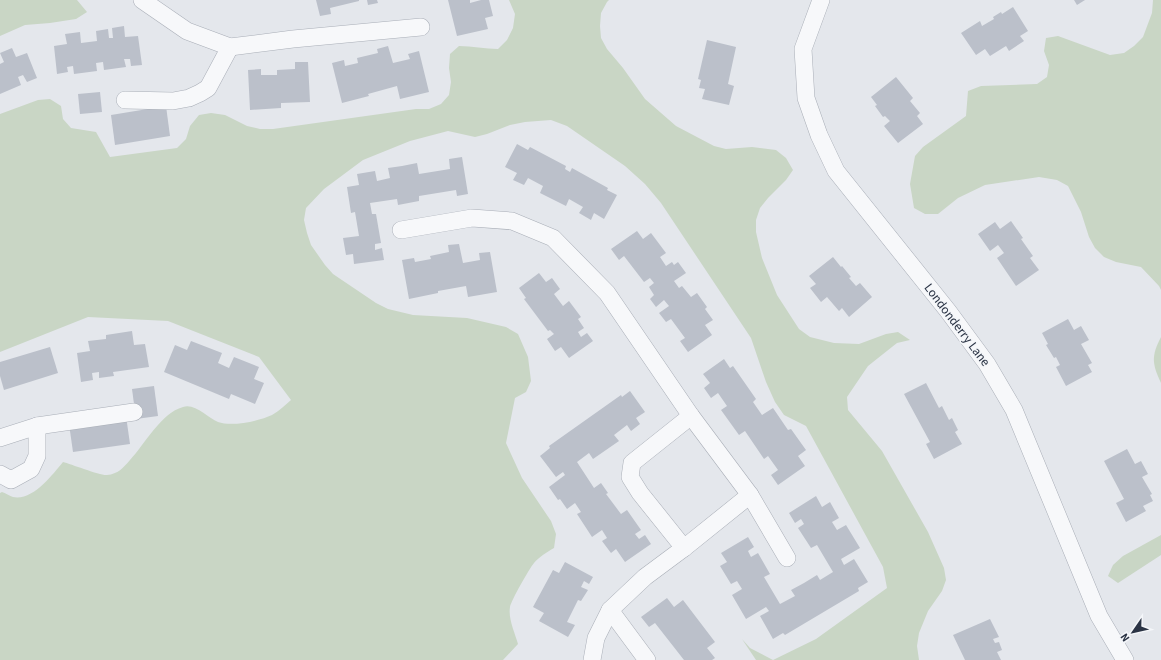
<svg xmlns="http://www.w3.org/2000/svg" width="1161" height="660" font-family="'Source Sans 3',sans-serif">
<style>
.green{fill:#c9d6c5}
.building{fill:#bbc0ca}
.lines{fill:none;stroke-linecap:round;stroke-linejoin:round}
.minor-casing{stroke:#a9aeb7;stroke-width:18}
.minor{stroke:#f7f8fa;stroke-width:17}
.labels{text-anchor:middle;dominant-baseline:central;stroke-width:3;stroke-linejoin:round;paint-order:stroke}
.street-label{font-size:13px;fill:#2b3445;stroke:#f4f6f9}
</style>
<rect width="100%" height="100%" fill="#e4e7ec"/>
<g class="green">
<polygon points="0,0 77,0 87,12 76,19 50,23 25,25 0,36"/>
<path d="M509 0H609L607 2 601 13 600 26 601 38 607 49 623 68 645 99 676 126 714 146 726 149 752 147 776 150 786 158 793 170 786 180 768 198 760 208 756 220V232L762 258 777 295 799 329 810 337 834 343 859 344 886 334 898 332 910 340 897 343 868 366 847 397 848 410 882 451 928 532 944 568 946 580 942 591 928 611 919 633 917 646 919 660H773L816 639 887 588 883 567 806 426 784 415 775 402 766 382 751 338 661 203 645 184 625 166 567 126 551 120 525 122 510 125 487 134 475 137 448 131 410 141 363 160 324 189 306 208 304 220 307 233 311 245 325 265 333 274 376 303 388 309 413 315 467 318 506 327 518 334 528 357 531 381 526 392 515 398 506 443 522 478 551 521 556 534 554 548C547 552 539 557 534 563 529 569 511 601 510 607 508 619 515 633 518 644L503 660H0V493L2 492C5 493 10 496 13 497 33 501 52 475 63 462 71 464 101 476 107 475 118 474 123 468 130 460 145 444 161 413 183 407 195 403 208 418 218 422 232 427 259 421 272 415 279 411 285 405 291 400L259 357 168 321 88 317 0 352V114L38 100 50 99 61 106 63 119 71 128 96 132 110 157 177 148 186 139 190 126 199 115 211 113 225 115 247 126 260 129H273L416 109H429L441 104 449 95 451 82 449 68 450 54 459 46C472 46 485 49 498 49L507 40 513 28 515 14Z"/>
<polygon points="1153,0 1161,0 1161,290 1159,286 1141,267 1116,262 1104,257 1095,248 1089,237 1081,212 1068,186 1057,180 1039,177 985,185 958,198 938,214 925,214 914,208 910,184 915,156 923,147 966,116 968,91 981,86 1037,84 1047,77 1049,65 1044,51 1046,38 1058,36 1110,55 1124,53 1134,46 1143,37 1152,13"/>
<path d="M1161 337V383C1152 364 1151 356 1161 337Z"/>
<polygon points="1161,535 1161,555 1118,583 1108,576 1113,565 1123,556"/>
<polygon points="742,639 750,648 773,660 756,660"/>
</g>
<g class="building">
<polygon points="316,0 359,0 359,1 330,8 331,14 320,16"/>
<polygon points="367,0 377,0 378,3 368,5"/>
<polygon points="448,0 470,0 470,3 481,0 489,0 493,16 485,18 488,29 457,36"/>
<polygon points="1074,0 1085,0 1077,5"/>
<polygon points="1013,7 1028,31 1020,36 1024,41 1009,51 1006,46 990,56 985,49 976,55 961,33 980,21 982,26 994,19 993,17 1001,12 1002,14"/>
<polygon points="124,26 125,37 138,36 142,65 131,66 130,59 124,59 126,67 104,70 103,62 96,63 97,71 74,74 73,66 67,67 68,72 57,74 54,46 67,44 65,34 80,32 81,43 97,41 96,31 108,29 109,38 113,38 112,28"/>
<polygon points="707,40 736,47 728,84 734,86 729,105 702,99 705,89 699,88 701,80 698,79"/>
<polygon points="388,46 393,63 410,59 408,54 419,51 429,92 400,99 397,86 368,94 369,96 342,103 332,63 344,60 345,66 358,63 357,58 378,53 377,49"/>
<polygon points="12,48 16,57 27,53 37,78 27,82 23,75 18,77 21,85 0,94 0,64 4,62 0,53"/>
<polygon points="295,62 308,62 310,102 281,103 281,108 250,110 248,70 261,69 261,75 277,75 277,70 295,69"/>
<polygon points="896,77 913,98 910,101 920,113 917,116 923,124 898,143 884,126 890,121 885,116 883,117 875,106 877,105 871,97"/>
<polygon points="100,92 102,112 80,114 78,94"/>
<polygon points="166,106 170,136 115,145 111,115"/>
<polygon points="517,144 528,150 530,147 566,166 565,169 570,172 572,168 608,188 607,190 617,195 604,219 594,213 591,220 579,213 583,207 569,199 566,206 540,193 543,186 528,178 524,185 513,180 517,173 505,167"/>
<polygon points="462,157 468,194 457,196 456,190 419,196 419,201 398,205 397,199 370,203 372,214 376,214 381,243 375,244 375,250 382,248 384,260 354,264 353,254 346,255 343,238 359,236 355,212 351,213 347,187 359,185 357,174 375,171 377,181 390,178 388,168 402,166 417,163 419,174 450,169 449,159"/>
<polygon points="1011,221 1023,238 1021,239 1033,256 1030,258 1039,270 1016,286 997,258 1004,253 998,245 990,251 978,234 995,222 1000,229"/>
<polygon points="637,231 643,239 651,233 666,253 660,257 666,266 672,262 674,265 678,262 686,273 674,281 679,288 682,286 691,297 697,293 707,307 705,309 713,320 705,325 712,335 688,352 680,341 685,338 671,319 666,322 659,313 669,306 664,300 656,307 650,299 654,295 649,287 654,283 650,278 644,282 624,256 619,260 611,249"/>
<polygon points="459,244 463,263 480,260 479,253 490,252 497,292 468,297 466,286 438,291 438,293 409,299 402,260 414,258 415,262 431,259 430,256 449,252 448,245"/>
<polygon points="833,257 841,267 842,266 851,277 849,278 856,286 860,283 872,297 849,317 842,308 839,311 827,297 821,302 810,288 816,284 809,276"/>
<polygon points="539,273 546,282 552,278 560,289 554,294 563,306 569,301 581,317 578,319 584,328 578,332 581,337 587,333 593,341 569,358 561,347 555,351 547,339 554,334 550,330 548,331 524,299 526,298 519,288"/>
<polygon points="1068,319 1074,330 1081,326 1089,340 1081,344 1092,363 1088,365 1092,372 1066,386 1056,367 1060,365 1056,357 1054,358 1046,345 1048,344 1042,333"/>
<polygon points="132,331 134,345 145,344 149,367 113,372 114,376 99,378 99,372 92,373 93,380 81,382 77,353 90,351 88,341 106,339 106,335"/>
<polygon points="191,341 222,353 218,363 229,368 234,357 259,367 254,379 264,383 255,404 231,394 229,399 164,372 175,345 187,350"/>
<polygon points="50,347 58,373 4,390 0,376 0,362"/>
<polygon points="724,359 730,368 733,366 756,399 753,402 762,415 773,408 788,430 791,429 806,450 798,456 805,466 778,485 771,475 778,470 768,456 764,459 745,431 739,435 721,410 727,406 718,393 711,398 704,388 710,383 703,374"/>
<polygon points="926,383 939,408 942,406 949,420 952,418 958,430 955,432 962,444 934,459 926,444 930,442 904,394"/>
<polygon points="154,386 158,416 136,419 132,389"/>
<polygon points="630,391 645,412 636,418 640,424 631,431 627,425 614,435 619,441 593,459 589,453 577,462 594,488 601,483 608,493 606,494 621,514 627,510 641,530 635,534 639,539 645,535 651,544 625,562 616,549 611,553 602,541 607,538 602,530 592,537 577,514 581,512 575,503 567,509 560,499 558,500 549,487 565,475 563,472 556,477 540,456 550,448 549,446 621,395 622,397"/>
<polygon points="126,416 130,444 73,452 69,424"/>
<polygon points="1127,449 1135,464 1141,461 1148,474 1142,477 1152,494 1150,495 1153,501 1143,506 1146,511 1126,522 1116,503 1124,499 1104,461"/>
<polygon points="816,496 822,507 830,502 839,518 832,522 837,530 846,525 860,548 841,559 844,565 854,559 868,582 858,588 859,591 785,635 783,633 773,639 760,616 769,611 766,607 746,619 732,595 742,589 737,581 731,584 720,566 727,562 721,553 748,537 754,547 748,551 751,557 758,553 770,574 764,577 780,604 795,596 791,590 804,583 817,575 820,580 833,572 817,545 811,548 798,528 804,524 801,519 795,523 789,513"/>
<polygon points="565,562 593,577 589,584 584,581 581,587 588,590 581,601 578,600 567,622 575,625 568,637 539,621 544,613 533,607 553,570 559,573"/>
<polygon points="667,598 674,607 683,600 715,642 707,648 715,658 712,660 684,660 655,623 649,627 641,617"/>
<polygon points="990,619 999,637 993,639 995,643 999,642 1002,650 997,652 1001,660 965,660 953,635"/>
</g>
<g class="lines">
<defs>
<g id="minor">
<polyline points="142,0 187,31 230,47 293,39 421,27"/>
<polyline points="821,0 803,49 806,98 819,135 836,171 948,311 987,364 1014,410 1099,616 1125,660"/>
<polyline points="125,100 173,101 189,98 200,93 208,88 230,47"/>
<polyline points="401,230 472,218 512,221 553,238 607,293 691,416 750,495 787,558"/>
<polyline points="0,438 37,426 134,412"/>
<polyline points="0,474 11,480 31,469 37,456 37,426"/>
<polyline points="684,548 640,493 630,477 632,463 691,416"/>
<polyline points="610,610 647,660"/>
<polyline points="592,660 596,638 610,610 645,577 684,548 750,495"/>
</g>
</defs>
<use href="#minor" class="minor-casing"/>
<use href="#minor" class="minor"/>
</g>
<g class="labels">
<g class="street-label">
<text transform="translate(957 325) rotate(53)">Londonderry Lane</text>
</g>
</g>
<g transform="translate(1133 632) rotate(236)" stroke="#f4f6f9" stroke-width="3" paint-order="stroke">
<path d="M0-3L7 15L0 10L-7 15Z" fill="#2b3445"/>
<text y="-6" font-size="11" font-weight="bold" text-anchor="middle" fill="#2b3445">N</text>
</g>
</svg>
